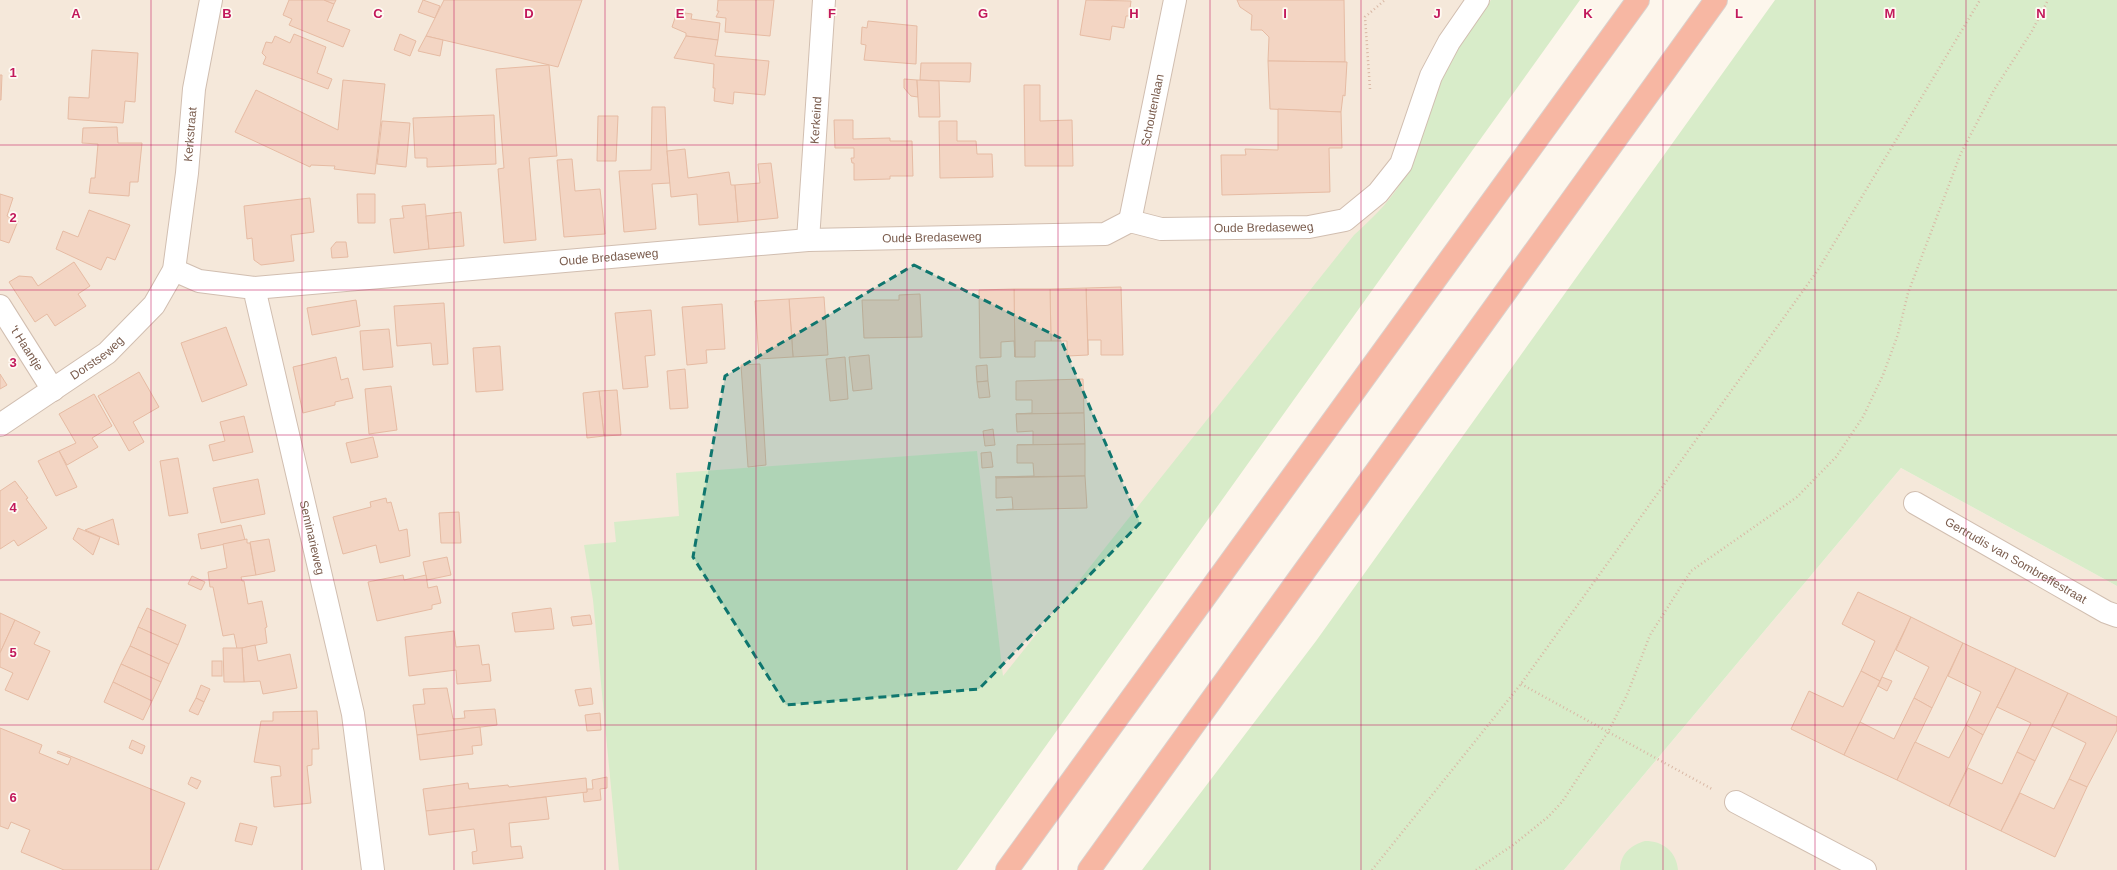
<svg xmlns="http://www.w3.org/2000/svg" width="2117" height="870" font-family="Arial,sans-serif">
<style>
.residential{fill:#f5e8da}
.green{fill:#d8ecc9}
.building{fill:#f3d5c3;stroke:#e6bba3}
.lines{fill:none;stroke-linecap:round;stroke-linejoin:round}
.minor-casing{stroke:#d1beb0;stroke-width:24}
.tertiary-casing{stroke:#d1beb0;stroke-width:24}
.motorway-casing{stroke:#dad1cd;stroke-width:24}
.path{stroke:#d9b8a5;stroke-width:2.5;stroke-dasharray:1 3;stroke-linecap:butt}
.minor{stroke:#fff;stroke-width:22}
.tertiary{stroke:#fff;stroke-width:22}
.motorway{stroke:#f7b7a3;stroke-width:22}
.marked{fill:#0f766e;fill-opacity:0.2;stroke:#0f766e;stroke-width:3;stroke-dasharray:8 5;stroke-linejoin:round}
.grid{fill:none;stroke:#c2185b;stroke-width:1;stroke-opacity:0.55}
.labels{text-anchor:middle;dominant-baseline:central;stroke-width:3.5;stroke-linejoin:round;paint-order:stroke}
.street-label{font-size:12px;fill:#7a5c4d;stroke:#fffaf3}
.grid-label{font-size:13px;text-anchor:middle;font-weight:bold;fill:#c2185b;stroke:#fffaf3;stroke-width:3.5;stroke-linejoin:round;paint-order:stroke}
</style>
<rect width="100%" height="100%" fill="#fdf6ec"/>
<g class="residential">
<polygon points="0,0 1559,0 897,870 0,870"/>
<polygon points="1901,468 2117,586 2117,870 1564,870"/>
</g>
<g class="green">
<path d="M1491 0H1580L957 870H619L593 600 584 545 616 542 614 522 679 516 676 473 977 451 1003 676 1354 235C1391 202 1408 180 1423 132 1429 116 1432 96 1440 80 1453 52 1473 26 1491 0Z"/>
<polygon points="1775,0 2117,0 2117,586 1901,468 1564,870 1142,870 1316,641"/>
<path d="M1645 841C1663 841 1676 851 1678 870H1620C1620 854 1631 845 1645 841Z"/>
</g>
<g class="building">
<polygon points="289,0 324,0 334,4 327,21 350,30 343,47 289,25 292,19 283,15"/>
<polygon points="324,0 336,0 334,4"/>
<polygon points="423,0 440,6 435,18 418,12"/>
<polygon points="444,0 582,0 558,67 426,36"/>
<polygon points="718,0 774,0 770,36 725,32 726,18 716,17 719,11 717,11"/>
<polygon points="1086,0 1131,1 1129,16 1126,16 1124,28 1112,26 1110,40 1080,35"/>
<polygon points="1237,0 1344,0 1345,62 1268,61 1269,37 1262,30 1251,30 1252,15 1240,7"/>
<polygon points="677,12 692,14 691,19 720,23 718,40 686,36 686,33 672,27"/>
<polygon points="868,21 917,26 916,64 864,60 866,45 861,44 862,27 867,28"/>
<polygon points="294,34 326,47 317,73 332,79 328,89 263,64 266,57 262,53 266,42 272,43 275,36 290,43"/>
<polygon points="400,34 416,41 410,56 394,50"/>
<polygon points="426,36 443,40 440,56 418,51"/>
<polygon points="686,36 718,40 715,56 769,61 765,95 734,92 733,104 714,101 715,88 713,88 714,64 674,58"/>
<polygon points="92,50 138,53 135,102 125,101 123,123 68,119 69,97 89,98"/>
<polygon points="1268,61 1347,62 1345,96 1343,95 1341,112 1270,109"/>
<polygon points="921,63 971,63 970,82 920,80"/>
<polygon points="549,65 557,156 529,158 536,240 504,243 498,169 504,168 496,69"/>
<polygon points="0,75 2,75 1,100 0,100"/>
<polygon points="904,79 917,80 918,97 911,96 904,88"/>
<polygon points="343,80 385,84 375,174 334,169 335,166 311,165 310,167 235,132 256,90 338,130"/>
<polygon points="917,80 939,81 940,117 919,117"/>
<polygon points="1024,85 1040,85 1040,121 1072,120 1073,166 1025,166"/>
<polygon points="652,107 665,107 667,151 670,183 652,184 656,229 624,232 619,171 651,170"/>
<polygon points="1278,109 1341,112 1342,148 1329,148 1330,192 1222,195 1221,155 1246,155 1245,149 1278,150"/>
<polygon points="494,115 496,164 427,167 427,158 415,158 413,118"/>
<polygon points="598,116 618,116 616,161 597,161"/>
<polygon points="834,120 853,120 853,139 890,138 890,141 912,141 913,176 890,176 890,179 854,180 854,163 852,163 851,158 854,158 854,148 835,148"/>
<polygon points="382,121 410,123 406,167 377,164"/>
<polygon points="939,121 957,121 957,141 976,141 977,154 992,154 993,177 940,178"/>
<polygon points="117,127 118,143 142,143 138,182 130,182 129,196 89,193 91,178 95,178 98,144 82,143 83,128"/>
<polygon points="685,149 688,178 729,172 731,185 735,185 738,222 699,225 697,194 671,197 667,151"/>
<polygon points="572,159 575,191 600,189 605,234 564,237 557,160"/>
<polygon points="771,163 778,218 738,222 735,185 760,183 758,164"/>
<polygon points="0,194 13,198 7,216 18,221 9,243 0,240"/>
<polygon points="357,194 375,194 375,223 358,223"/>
<polygon points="310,198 314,232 291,235 294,261 261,265 254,260 252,238 247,239 244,206"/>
<polygon points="425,204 429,249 394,253 390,219 404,218 402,206"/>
<polygon points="89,210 130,225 115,260 107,257 101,270 56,249 63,231 78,237"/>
<polygon points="461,212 464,246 429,249 426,216"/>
<polygon points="336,242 346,242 348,257 332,258 331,248"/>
<polygon points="74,262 90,286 78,294 86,306 55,326 47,314 35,322 9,282 19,276 32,277 38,286"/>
<polygon points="1121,287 1123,355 1101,355 1101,340 1088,340 1088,355 1086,288"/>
<polygon points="1086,288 1088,355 1067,356 1067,341 1051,341 1050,289"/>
<polygon points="1014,289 1050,289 1051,341 1035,341 1035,357 1015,357"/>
<polygon points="1014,289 1015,357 1014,341 1001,342 1001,357 980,358 979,290"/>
<polygon points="920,294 922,337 864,338 862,300 899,300 899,295"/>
<polygon points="824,297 828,355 793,357 789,299"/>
<polygon points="789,299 793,357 759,359 755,301"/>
<polygon points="356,300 360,326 312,335 307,308"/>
<polygon points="444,303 448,364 433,365 431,343 397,346 394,306"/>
<polygon points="722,304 725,349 706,350 707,363 687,365 682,307"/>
<polygon points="651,310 655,355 645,356 648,387 623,389 615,313"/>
<polygon points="226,327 247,385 202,402 181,343"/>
<polygon points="389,329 393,367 363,370 360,331"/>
<polygon points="500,346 503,390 476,392 473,348"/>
<polygon points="869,355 872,389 853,391 849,357"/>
<polygon points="336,357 341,380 348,378 353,398 335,402 335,405 303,413 293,367"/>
<polygon points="845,357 848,399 830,401 826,359"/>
<polygon points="760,364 766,465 748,467 741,365"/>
<polygon points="987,365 988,381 977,382 976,366"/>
<polygon points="685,369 688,408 670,409 667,371"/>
<polygon points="139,372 159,407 133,422 144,442 129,451 98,396"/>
<polygon points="0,374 7,385 0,389"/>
<polygon points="1083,379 1084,413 1016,414 1032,413 1032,400 1016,400 1016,381"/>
<polygon points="988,381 990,397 979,398 977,382"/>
<polygon points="391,386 397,430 369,434 365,389"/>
<polygon points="617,390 621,435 604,436 599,391"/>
<polygon points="599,391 604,436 587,438 583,393"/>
<polygon points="94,394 112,426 92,438 98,447 67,465 59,451 76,443 59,414"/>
<polygon points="1084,413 1085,444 1017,445 1033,445 1033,431 1017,432 1016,414"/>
<polygon points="244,416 253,452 213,461 209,445 225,441 220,422"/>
<polygon points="993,429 995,445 985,446 983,431"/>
<polygon points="373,437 378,457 351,463 346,443"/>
<polygon points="1085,444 1085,476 995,477 1034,476 1033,463 1017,463 1017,445"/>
<polygon points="59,451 77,487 56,496 38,461"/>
<polygon points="991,452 993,467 982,468 981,453"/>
<polygon points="178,458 188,513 169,516 160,461"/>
<polygon points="1085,476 1087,508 996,510 1013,509 1012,497 996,498 996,478"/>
<polygon points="258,479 265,514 221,523 213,488"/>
<polygon points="15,481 28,498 26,499 47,528 18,546 14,540 0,549 0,491"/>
<polygon points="386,498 387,503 391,502 399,531 407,529 410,556 380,563 376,545 343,554 333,517 371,507 370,502"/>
<polygon points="459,512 461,543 441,543 439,513"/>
<polygon points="113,519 119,545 85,530"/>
<polygon points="241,525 245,540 201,549 198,534"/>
<polygon points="78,528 100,537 93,555 73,539"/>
<polygon points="247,539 247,543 250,543 256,575 241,577 242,581 244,581 248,604 262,601 267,627 265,628 267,643 237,649 234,634 223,636 213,587 210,587 208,572 227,568 223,544"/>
<polygon points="269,539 275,571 256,575 250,542"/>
<polygon points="447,557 451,575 427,580 423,562"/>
<polygon points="403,575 404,580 426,575 428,588 437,586 441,603 432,605 432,609 377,621 368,582"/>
<polygon points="192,576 205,582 201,590 188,584"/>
<polygon points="1858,592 1911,617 1880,681 1861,671 1875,641 1842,624"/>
<polygon points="147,608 186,625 178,645 138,627"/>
<polygon points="551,608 554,629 515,632 512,613"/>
<polygon points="0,613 15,620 0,653"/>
<polygon points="590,615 592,624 573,626 571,617"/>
<polygon points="1911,617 1963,643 1932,708 1914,698 1929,667 1896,650"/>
<polygon points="15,620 40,632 34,644 50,651 28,700 5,690 13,673 0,667 0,653"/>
<polygon points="138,627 178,645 169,664 130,646"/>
<polygon points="454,631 456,647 479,645 482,665 489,664 491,681 457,684 456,670 409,676 405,637"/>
<polygon points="1963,643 2016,668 1983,735 1966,725 1981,692 1948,676"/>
<polygon points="255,645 258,661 290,654 297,688 263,694 260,681 244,682 242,648"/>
<polygon points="130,646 169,664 161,682 121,664"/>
<polygon points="223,648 242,648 244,682 224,682"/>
<rect x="212" y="661" width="10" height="15"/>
<polygon points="121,664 161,682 152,701 113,682"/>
<polygon points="2016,668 2068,693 2035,761 2017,752 2031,723 1997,707"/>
<polygon points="1861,671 1880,681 1844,755 1791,729 1809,691 1843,707"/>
<polygon points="1882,677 1892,681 1887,691 1878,686"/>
<polygon points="113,682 152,701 143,720 104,702"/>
<polygon points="201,685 210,689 204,702 196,698"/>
<polygon points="447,688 453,719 465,718 464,711 495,709 497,725 417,735 413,705 425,704 423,689"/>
<polygon points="591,688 593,704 579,706 575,690"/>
<polygon points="2068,693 2117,717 2117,730 2087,787 2069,779 2086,743 2052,726"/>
<polygon points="196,698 204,702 198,715 189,711"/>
<polygon points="1914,698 1932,708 1897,780 1844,755 1860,722 1894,739"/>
<polygon points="317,711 319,749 312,749 312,765 307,766 311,803 274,807 271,777 281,776 280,766 254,762 261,721 273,721 273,712"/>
<polygon points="600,713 601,730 587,731 585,715"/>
<polygon points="1966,725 1983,735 1949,806 1897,780 1915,742 1949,758"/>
<polygon points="480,727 482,745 472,746 473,754 420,760 417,735"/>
<polygon points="0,728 42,745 39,753 68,765 71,758 57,753 58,751 185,803 158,870 64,870 21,852 30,830 11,822 8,829 0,826"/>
<polygon points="132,740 145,746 142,754 129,748"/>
<polygon points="2017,752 2035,761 2001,831 1949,806 1968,768 2002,784"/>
<polygon points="191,777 201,781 197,789 188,784"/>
<polygon points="607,777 607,788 600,789 601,800 584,802 583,792 587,792 587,789 593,789 592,780"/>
<polygon points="586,778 587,792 426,811 423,789 468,783 469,789 508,785 509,787"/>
<polygon points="2069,779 2087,787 2055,857 2001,831 2020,793 2054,809"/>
<polygon points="546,797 549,819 509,823 511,847 521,846 523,858 473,864 472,852 477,851 474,829 429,835 426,811"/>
<polygon points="240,823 257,827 252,845 235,841"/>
</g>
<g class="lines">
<defs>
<g id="minor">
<path id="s1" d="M1130 221 1175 0"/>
<path id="s2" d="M808 240 824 0"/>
<path id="s3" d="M174 270 199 281 254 288 353 714 373 870"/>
<path id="s4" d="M254 288 808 240 1105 234 1130 221 1161 229 1309 227 1345 220 1378 193 1401 164 1431 76 1449 42 1478 0"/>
<path id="s5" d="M0 306 53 390"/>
<path id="s6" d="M1915 503 2106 612 2117 616"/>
<polyline points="1736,802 1865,870"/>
</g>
<g id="tertiary">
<path id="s7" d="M0 425 107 353 154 305 174 270 187 173 194 89 211 0"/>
</g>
<g id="motorway">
<polyline points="1007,870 1638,0"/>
<polyline points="1089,870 1716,0"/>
</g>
</defs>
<use href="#minor" class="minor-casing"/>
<use href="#tertiary" class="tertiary-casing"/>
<use href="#motorway" class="motorway-casing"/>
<g class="path">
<polyline points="1370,89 1365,17 1385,0"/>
<polyline points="1521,684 1712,789"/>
<polyline points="1372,870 1521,684 1818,270 1980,0"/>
<polyline points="1476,870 1513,845 1548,817 1562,802 1608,732 1627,695 1650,635 1691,571 1797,497 1836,457 1863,417 1883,375 1898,334 1908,293 1961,153 1994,90 2032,31 2048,0"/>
</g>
<use href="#minor" class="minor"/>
<use href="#tertiary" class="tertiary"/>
<use href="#motorway" class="motorway"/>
</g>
<path class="marked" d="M914 265 1060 338 1140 523 979 689 786 705 693 557 725 376Z"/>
<path class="grid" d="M151 0V870M302 0V870M454 0V870M605 0V870M756 0V870M907 0V870M1058 0V870M1210 0V870M1361 0V870M1512 0V870M1663 0V870M1815 0V870M1966 0V870M0 145H2117M0 290H2117M0 435H2117M0 580H2117M0 725H2117"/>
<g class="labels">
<g class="street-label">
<text stroke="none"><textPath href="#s1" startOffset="113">Schoutenlaan</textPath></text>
<text stroke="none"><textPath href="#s2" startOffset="120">Kerkeind</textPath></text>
<text stroke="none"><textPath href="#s7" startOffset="373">Kerkstraat</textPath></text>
<text stroke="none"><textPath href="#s4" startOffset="1016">Oude Bredaseweg</textPath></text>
<text stroke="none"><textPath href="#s4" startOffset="680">Oude Bredaseweg</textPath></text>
<text stroke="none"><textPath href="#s4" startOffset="356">Oude Bredaseweg</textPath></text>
<text stroke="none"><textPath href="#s5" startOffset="50">'t Haantje</textPath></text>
<text stroke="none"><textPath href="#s7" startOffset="118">Dorstseweg</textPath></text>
<text stroke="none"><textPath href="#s3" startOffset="339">Seminarieweg</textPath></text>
<text stroke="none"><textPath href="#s6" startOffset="116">Gertrudis van Sombreffestraat</textPath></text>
</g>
</g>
<g class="grid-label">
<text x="76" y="18">A</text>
<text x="227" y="18">B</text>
<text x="378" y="18">C</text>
<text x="529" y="18">D</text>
<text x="680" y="18">E</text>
<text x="832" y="18">F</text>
<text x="983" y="18">G</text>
<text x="1134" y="18">H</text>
<text x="1285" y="18">I</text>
<text x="1437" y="18">J</text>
<text x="1588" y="18">K</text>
<text x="1739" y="18">L</text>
<text x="1890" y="18">M</text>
<text x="2041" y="18">N</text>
<text x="13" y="77">1</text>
<text x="13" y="222">2</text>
<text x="13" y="367">3</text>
<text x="13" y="512">4</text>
<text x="13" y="657">5</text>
<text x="13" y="802">6</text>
</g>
</svg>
